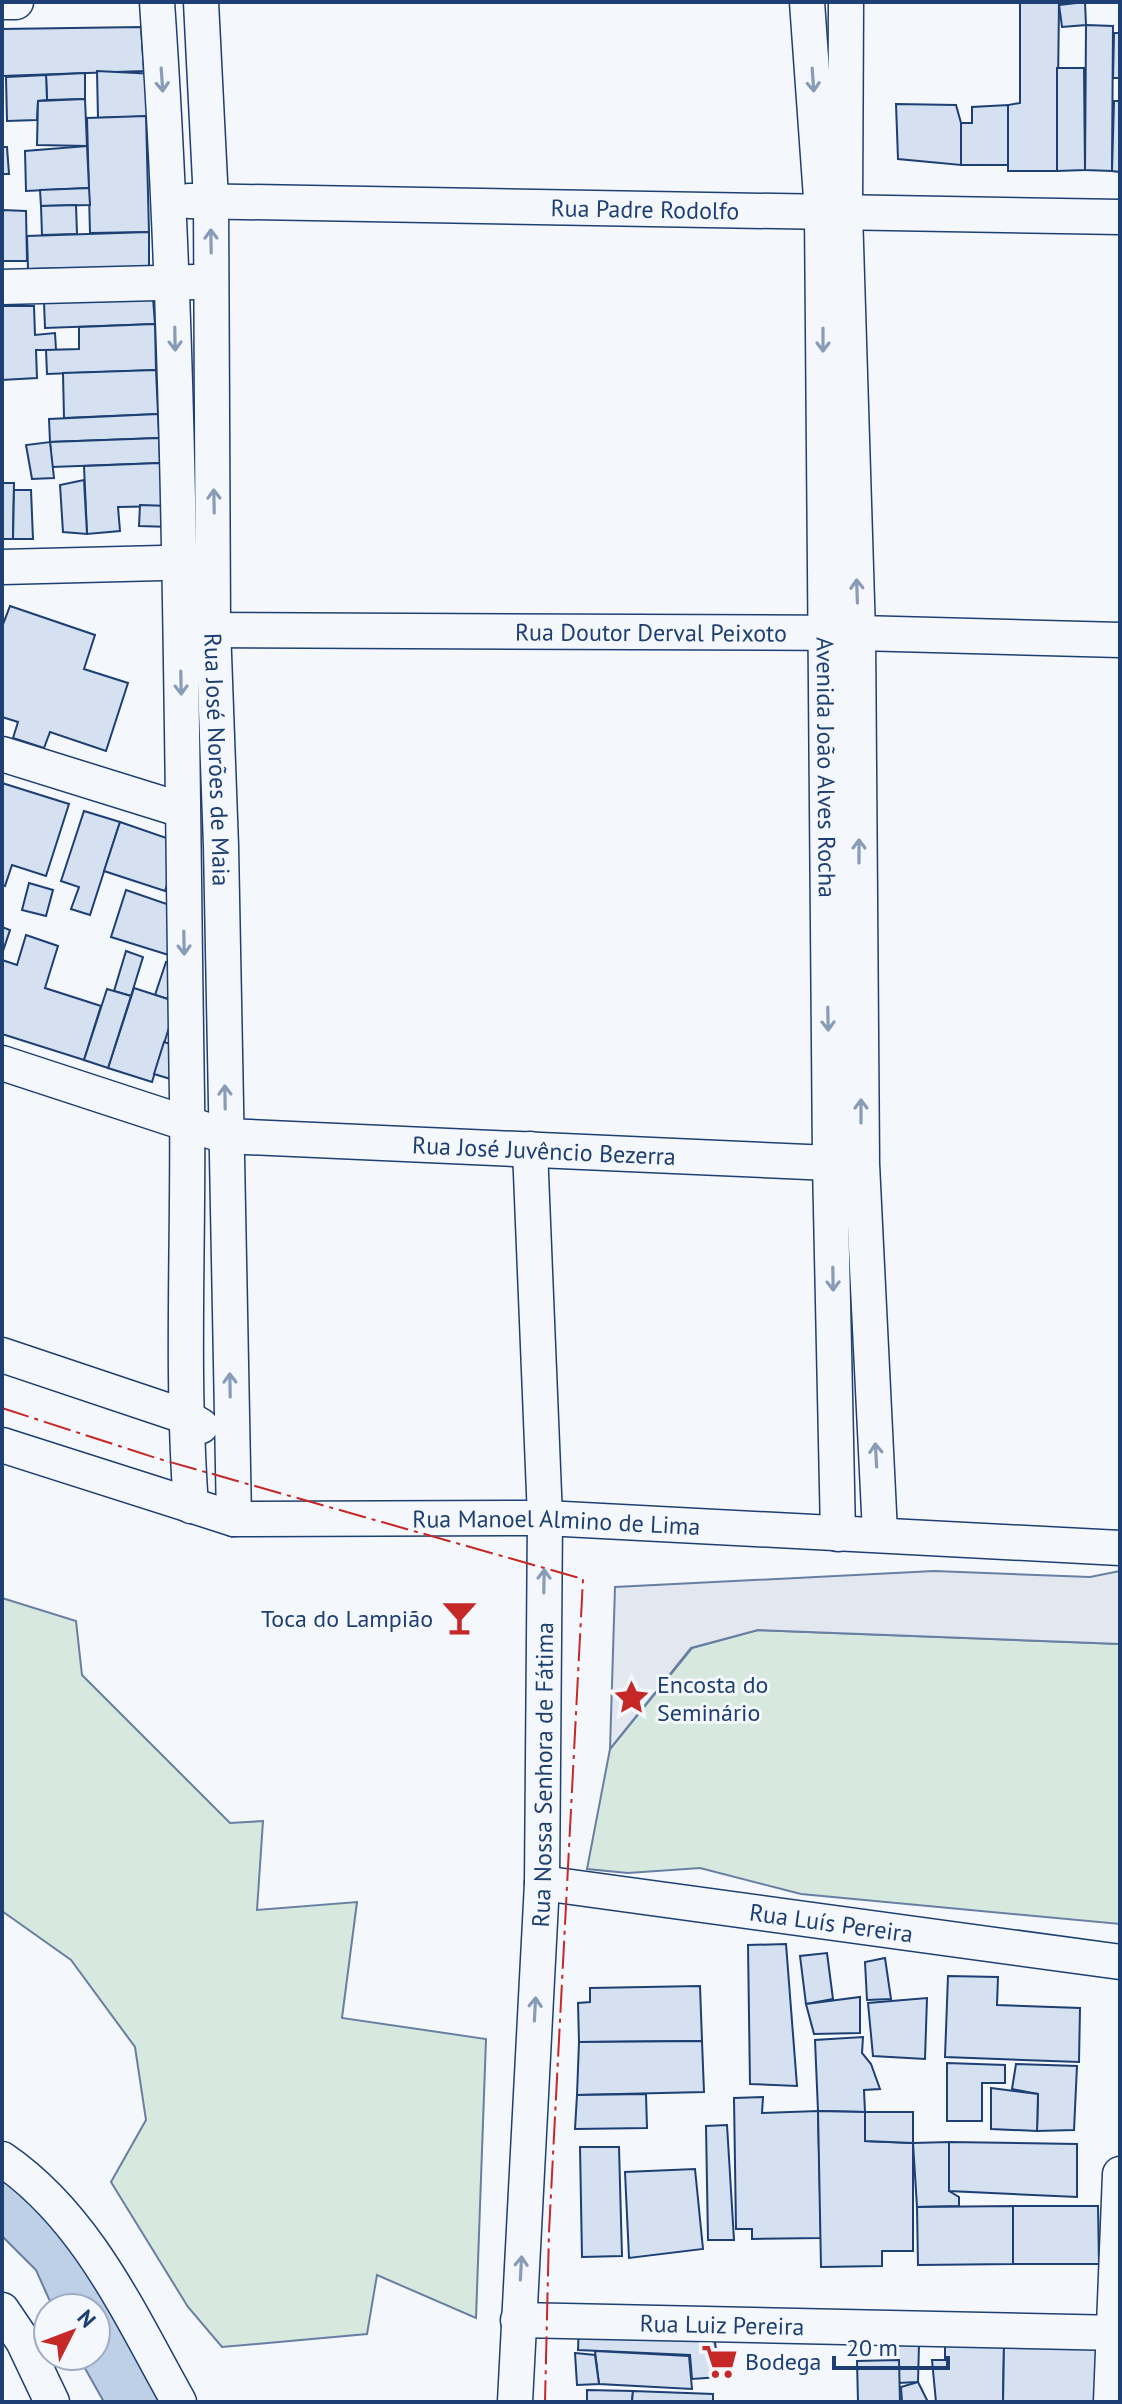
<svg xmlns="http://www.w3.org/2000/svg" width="1122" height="2404" font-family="'PT Sans',sans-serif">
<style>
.green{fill:#d7e8df;stroke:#687fa3;stroke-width:2}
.parking{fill:#e3e8f0;stroke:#687fa3;stroke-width:2}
.water{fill:#bed0e5;stroke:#687fa3;stroke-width:2}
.building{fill:#d5e0f0;stroke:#1d3f73;stroke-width:2}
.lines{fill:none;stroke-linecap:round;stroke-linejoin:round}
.street-casing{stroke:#1d3f73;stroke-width:37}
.street{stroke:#f4f7fb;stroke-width:34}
.power{stroke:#c62828;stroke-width:2;stroke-dasharray:28 6 4 6;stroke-linecap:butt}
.oneway{stroke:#889bb7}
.labels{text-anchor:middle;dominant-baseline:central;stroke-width:6;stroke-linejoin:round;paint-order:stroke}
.street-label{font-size:24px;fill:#1d3f73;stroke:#f4f7fb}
.poi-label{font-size:24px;fill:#1d3f73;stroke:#f4f7fb;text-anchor:start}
</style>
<rect width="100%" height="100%" fill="#f4f7fb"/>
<g class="green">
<polygon points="2,1598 76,1621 82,1675 230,1823 263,1821 257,1910 357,1902 342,2018 486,2039 476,2318 377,2275 367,2334 222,2347 188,2307 111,2182 146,2120 135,2047 71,1960 2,1911"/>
<polygon points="758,1630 1120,1644 1120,1924 801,1894 700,1868 628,1873 587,1869 610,1749 692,1648"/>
</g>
<polygon class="parking" points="934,1571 1090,1577 1120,1571 1120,1644 758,1630 691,1648 610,1749 615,1587"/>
<path class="water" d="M2 2179C84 2225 119 2323 161 2402H104L78 2356H96V2308H53L36 2270 2 2236Z"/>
<g class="building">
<polygon points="1020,2 1059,2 1057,171 1008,171 1008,105 1020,103"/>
<polygon points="1085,2 1086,25 1062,27 1059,5"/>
<polygon points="1086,25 1113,26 1112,171 1085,170"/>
<polygon points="141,27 144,71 2,76 2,29"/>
<polygon points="1114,33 1120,33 1120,78 1113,78"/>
<polygon points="1057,68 1084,68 1085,170 1057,171"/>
<polygon points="97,71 156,74 160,116 98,118"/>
<polygon points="85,73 85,99 47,100 46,75"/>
<polygon points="46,75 47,100 38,101 37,120 7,121 6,77"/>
<polygon points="85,99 87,146 37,145 38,101"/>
<polygon points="1114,101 1120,101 1120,172 1112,171"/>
<polygon points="896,104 956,105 961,123 961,165 898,159"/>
<polygon points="1008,105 1008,165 961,165 961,123 972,123 972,107"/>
<polygon points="146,116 149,232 90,233 87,118"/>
<polygon points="87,146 89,188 26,191 25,151"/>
<polygon points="2,147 7,147 9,174 2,174"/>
<polygon points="89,188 90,205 41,206 40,190"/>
<polygon points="76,205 77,234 42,235 41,206"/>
<polygon points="2,210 26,211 27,261 2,261"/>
<polygon points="149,232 149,267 28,269 27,236"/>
<polygon points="153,298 155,324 45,328 44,302"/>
<polygon points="2,306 34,306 35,335 55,333 56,350 36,350 37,378 2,380"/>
<polygon points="155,324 156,370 47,374 46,350 79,349 79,327"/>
<polygon points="156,370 158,414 64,418 63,373"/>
<polygon points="158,414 159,438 50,442 49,419"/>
<polygon points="159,438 160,463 52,467 50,442"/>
<polygon points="50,442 54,478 32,479 26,445"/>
<polygon points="160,463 170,506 118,507 120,531 87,534 84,466"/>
<polygon points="84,480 87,534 63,532 60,485"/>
<polygon points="2,483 14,483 13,539 2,539"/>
<polygon points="14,490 31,490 33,539 13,539"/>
<polygon points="140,505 170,506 171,527 139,526"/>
<polygon points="10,606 95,635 84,669 128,683 106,751 50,732 44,748 13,738 18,722 2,717 2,627"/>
<polygon points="2,783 69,804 46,876 12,865 5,886 2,885"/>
<polygon points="84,811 120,822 90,915 71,909 79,887 61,881"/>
<polygon points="120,822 181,843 165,891 104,871"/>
<polygon points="29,883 53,890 46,916 22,910"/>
<polygon points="126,890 190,912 175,957 111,937"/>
<polygon points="2,927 10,930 2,954"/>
<polygon points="26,935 58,946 45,988 101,1006 84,1060 2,1034 2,960 17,965"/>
<polygon points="126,951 143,957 131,996 114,991"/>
<polygon points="166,962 188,970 177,1002 155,995"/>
<polygon points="134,988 177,1002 152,1082 108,1068"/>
<polygon points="107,989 131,996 108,1068 84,1060"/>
<polygon points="164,1042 187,1049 177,1081 154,1074"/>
<polygon points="786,1944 797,2086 750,2084 748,1945"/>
<polygon points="827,1953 833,1999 806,2004 800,1956"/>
<polygon points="885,1958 891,1999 867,2000 865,1962"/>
<polygon points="948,1976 998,1977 997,2005 1080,2008 1079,2062 945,2057"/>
<polygon points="700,1986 702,2041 579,2042 578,2003 590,2002 590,1988"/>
<polygon points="860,1997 860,2033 814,2034 806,2004"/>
<polygon points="927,1998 925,2059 873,2056 868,2003"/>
<polygon points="863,2037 862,2053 871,2064 880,2089 864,2090 865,2112 818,2111 815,2040"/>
<polygon points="702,2041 704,2092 577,2095 579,2042"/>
<polygon points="947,2063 1005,2065 1005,2083 982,2083 982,2121 947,2121"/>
<polygon points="1016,2064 1077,2066 1074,2130 1037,2131 1038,2094 1012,2089"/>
<polygon points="991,2088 1038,2094 1037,2131 991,2129"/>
<polygon points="646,2094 647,2128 575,2129 577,2095"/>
<polygon points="763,2097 762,2113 818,2111 821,2238 752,2239 752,2229 736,2229 734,2098"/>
<polygon points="818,2111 865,2112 865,2141 913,2143 913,2251 882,2251 882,2266 821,2267"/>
<polygon points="865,2112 913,2112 913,2143 865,2141"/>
<polygon points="727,2125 734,2240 708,2240 706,2126"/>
<polygon points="949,2142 949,2191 959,2197 959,2206 917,2207 913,2143"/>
<polygon points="949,2142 1077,2144 1077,2197 949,2191"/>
<polygon points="580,2147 619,2147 622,2256 582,2257"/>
<polygon points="695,2169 703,2249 629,2258 625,2172"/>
<polygon points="1013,2206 1013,2264 918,2265 917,2207"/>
<polygon points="1013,2206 1098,2206 1099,2264 1013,2264"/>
<polygon points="579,2324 714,2336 720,2377 692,2379 690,2355 578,2350"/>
<polygon points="897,2343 919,2344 918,2382 898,2383"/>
<polygon points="945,2344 1004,2345 1003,2402 936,2402 932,2360 945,2360"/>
<polygon points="1004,2345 1099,2347 1099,2402 1003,2402"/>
<polygon points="595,2351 689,2356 692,2389 599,2384"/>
<polygon points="575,2353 595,2355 599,2384 577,2385"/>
<polygon points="899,2360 900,2402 858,2402 857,2361"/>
<polygon points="918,2382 928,2402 902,2402 901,2387"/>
<polygon points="587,2390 633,2391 632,2402 587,2402"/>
<polygon points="633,2391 713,2394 713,2402 632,2402"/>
</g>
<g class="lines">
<defs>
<g id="street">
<polyline points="2,2 16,2"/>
<path d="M157 2C182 367 181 733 187 1098 189 1234 181 1370 191 1506"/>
<path id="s1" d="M201 2 211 201 213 627 221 846 234 1519"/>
<path id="s2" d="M807 2 822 212 830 1163 838 1534"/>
<polyline points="846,2 845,212 858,633 862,1164 880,1533"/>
<path id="s3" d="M189 201 1120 217"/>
<polyline points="2,287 196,282"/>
<polyline points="2,567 202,562"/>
<path id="s4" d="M193 630 858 633 1120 640"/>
<polyline points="2,754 182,810"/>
<path id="s5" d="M2 1063 225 1136 853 1164"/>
<polyline points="2,1355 184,1416 201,1426"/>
<path id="s6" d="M2 1445 234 1519 545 1518 1120 1548"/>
<path id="s7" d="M542 1883 1120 1962"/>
<path d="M2 2159C87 2217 130 2315 179 2402"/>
<polyline points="2,2310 23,2341 52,2402"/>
<path id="s8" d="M518 2320 1120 2333"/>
<path id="s9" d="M515 2402 542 1883 545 1518 530 1149"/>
<polyline points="1111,2402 1120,2174"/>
</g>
</defs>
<use href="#street" class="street-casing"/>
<use href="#street" class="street"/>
<polyline class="power" points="2,1408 156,1458 583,1579 549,2232 545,2402"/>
</g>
<defs><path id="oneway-shaft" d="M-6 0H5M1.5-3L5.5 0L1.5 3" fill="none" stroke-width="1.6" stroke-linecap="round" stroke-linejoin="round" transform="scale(2)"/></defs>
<g class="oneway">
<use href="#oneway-shaft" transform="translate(162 80) rotate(86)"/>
<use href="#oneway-shaft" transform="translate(813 80) rotate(86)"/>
<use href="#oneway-shaft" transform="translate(211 241) rotate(-91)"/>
<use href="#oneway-shaft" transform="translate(175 339) rotate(89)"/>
<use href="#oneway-shaft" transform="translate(823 340) rotate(90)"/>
<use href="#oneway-shaft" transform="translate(214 501) rotate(-91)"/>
<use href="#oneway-shaft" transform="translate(857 591) rotate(-92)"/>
<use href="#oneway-shaft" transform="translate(181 683) rotate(89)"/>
<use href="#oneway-shaft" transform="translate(859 851) rotate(-90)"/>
<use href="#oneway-shaft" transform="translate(184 943) rotate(89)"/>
<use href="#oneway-shaft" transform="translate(828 1019) rotate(89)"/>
<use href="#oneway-shaft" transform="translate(225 1097) rotate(-91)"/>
<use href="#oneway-shaft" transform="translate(861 1111) rotate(-90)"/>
<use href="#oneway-shaft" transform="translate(833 1279) rotate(89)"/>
<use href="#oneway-shaft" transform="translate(230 1385) rotate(-91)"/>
<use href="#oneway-shaft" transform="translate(876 1455) rotate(-93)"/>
<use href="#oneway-shaft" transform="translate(544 1581) rotate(-89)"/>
<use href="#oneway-shaft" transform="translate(535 2009) rotate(-87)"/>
<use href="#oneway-shaft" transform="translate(521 2268) rotate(-87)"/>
</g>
<defs>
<symbol id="bar-bare" viewBox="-9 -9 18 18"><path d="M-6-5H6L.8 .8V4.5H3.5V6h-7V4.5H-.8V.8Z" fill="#c62828" stroke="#f4f7fb" stroke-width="2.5" paint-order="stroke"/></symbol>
<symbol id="sight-bare" viewBox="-9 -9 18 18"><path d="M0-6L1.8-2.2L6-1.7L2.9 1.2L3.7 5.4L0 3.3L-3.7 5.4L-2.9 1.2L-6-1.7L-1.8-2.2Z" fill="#c62828" stroke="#f4f7fb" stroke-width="2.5" paint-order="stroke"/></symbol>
<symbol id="supermarket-bare" viewBox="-9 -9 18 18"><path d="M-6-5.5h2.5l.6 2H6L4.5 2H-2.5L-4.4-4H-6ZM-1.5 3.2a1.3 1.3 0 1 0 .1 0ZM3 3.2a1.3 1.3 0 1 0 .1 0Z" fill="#c62828" stroke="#f4f7fb" stroke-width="2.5" paint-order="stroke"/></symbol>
</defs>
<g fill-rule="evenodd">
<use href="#bar-bare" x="434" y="1592" width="51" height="51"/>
<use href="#sight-bare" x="606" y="1672" width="51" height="51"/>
<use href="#supermarket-bare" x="694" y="2336" width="51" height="51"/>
</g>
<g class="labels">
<g class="street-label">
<text stroke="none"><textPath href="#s3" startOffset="456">Rua Padre Rodolfo</textPath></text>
<text stroke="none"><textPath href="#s4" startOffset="458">Rua Doutor Derval Peixoto</textPath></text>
<text stroke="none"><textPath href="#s1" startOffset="758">Rua José Norões de Maia</textPath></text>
<text stroke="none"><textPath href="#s2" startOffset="766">Avenida João Alves Rocha</textPath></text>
<text stroke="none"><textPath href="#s5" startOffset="554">Rua José Juvêncio Bezerra</textPath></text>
<text stroke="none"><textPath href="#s6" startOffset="566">Rua Manoel Almino de Lima</textPath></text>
<text stroke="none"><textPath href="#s9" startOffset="628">Rua Nossa Senhora de Fátima</textPath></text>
<text stroke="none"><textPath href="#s7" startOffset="292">Rua Luís Pereira</textPath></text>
<text stroke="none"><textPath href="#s8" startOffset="204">Rua Luiz Pereira</textPath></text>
</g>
<g class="poi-label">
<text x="433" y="1618" text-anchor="end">Toca do Lampião</text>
<text x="657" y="1684">Encosta do<tspan x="657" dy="28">Seminário</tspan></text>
<text x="745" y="2361">Bodega</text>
</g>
</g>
<rect width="1122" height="2404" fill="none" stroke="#1d3f73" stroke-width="8"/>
<g transform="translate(72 2332) rotate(48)"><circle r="38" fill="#f4f7fb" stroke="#9eadc5" stroke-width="2"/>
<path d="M0-6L14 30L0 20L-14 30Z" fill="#c62828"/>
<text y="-12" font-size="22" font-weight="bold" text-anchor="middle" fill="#1d3f73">N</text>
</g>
<path d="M834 2356v12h114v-12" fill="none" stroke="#1d3f73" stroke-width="4"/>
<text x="846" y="2356" font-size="24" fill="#1d3f73" stroke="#f4f7fb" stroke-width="6" paint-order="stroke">20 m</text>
</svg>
